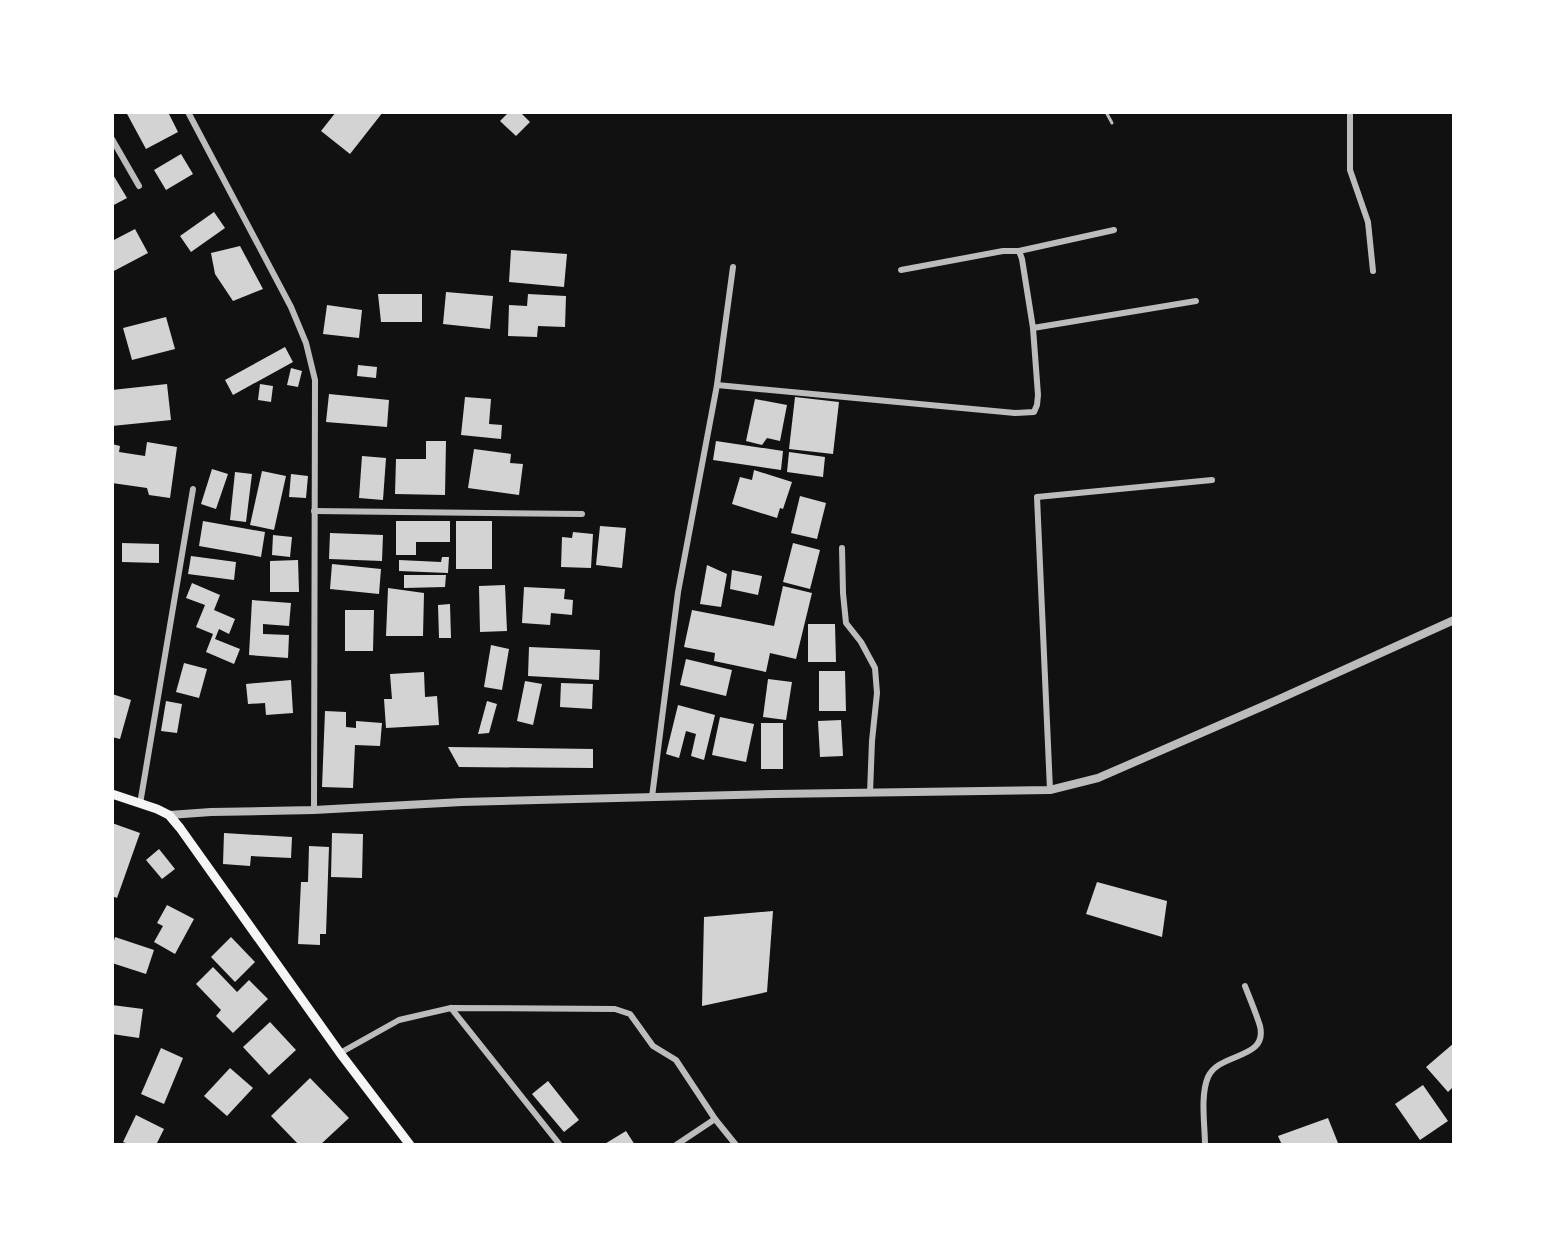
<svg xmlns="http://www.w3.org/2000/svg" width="1566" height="1257" font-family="Signika,sans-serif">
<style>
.building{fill:#d3d3d3}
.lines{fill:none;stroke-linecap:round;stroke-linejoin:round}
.service{stroke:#bcbcbc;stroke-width:3}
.minor{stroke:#bcbcbc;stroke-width:6}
.tertiary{stroke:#bcbcbc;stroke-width:8}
.secondary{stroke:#f5f5f5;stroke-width:9}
</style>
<rect width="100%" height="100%" fill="#111"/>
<g class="building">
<polygon points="126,112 168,112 178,132 146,149"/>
<polygon points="336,112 383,112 350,154 321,131"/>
<polygon points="509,112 520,112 530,122 516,136 500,121"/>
<polygon points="181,154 193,174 166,190 154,170"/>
<polygon points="112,173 127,198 112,206"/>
<polygon points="214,212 225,228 191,252 180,236"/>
<polygon points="135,229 148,253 112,272 112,241"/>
<polygon points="240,246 263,289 233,301 215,274 211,253"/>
<polygon points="511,250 567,254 564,287 509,282"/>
<polygon points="446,292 493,296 490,329 443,324"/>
<polygon points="378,294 422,294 422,322 381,322"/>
<polygon points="528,294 566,296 565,327 538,326 537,337 508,336 509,305 527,306"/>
<polygon points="327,305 362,310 359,338 323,334"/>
<polygon points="166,317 175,349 132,360 123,328"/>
<polygon points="285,347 293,362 233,395 225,380"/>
<polygon points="358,365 377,367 376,378 357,376"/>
<polygon points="291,368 302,371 298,387 287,385"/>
<polygon points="167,384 171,420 112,426 112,390"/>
<polygon points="260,384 273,386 271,402 258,400"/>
<polygon points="329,394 389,400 387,427 326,422"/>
<polygon points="465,397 491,399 489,424 502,425 501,439 461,435"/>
<polygon points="795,397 839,402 833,454 789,449"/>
<polygon points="755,399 787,405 780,441 767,438 762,445 746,441"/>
<polygon points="426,441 446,441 445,495 395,494 396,459 426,459"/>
<polygon points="716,441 783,451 781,470 713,460"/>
<polygon points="147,442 177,447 170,498 149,495 147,488 112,483 112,444 120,446 119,452 145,456"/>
<polygon points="474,449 511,454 510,463 523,464 519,495 468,488"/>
<polygon points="789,452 825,457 823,477 787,472"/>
<polygon points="362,456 386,458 383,500 359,498"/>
<polygon points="212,469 228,474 216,509 201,504"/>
<polygon points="754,470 792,482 783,509 780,508 777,518 732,504 740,477 752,480"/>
<polygon points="262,471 286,476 274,530 250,525"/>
<polygon points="235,472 252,474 246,522 230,520"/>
<polygon points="291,474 308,476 306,498 289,497"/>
<polygon points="800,496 826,503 817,539 791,533"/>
<polygon points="203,521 265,532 261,557 199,546"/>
<polygon points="396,521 450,521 450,542 416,542 416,555 396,555"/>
<rect x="456" y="521" width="36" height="48"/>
<polygon points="600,526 626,528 622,568 596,565"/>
<polygon points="573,532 593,534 591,568 561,567 562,537 572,538"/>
<polygon points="330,533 383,535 382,561 329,559"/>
<polygon points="273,535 292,537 290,557 272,555"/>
<polygon points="122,543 159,544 159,563 122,562"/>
<polygon points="793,543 820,550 810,589 783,582"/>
<polygon points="191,556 236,562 234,580 188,574"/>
<polygon points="442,557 449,557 448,573 399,571 399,560 441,562"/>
<polygon points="298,560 299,592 270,592 270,561"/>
<polygon points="332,564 381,569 379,594 330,589"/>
<polygon points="707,565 727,574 721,607 700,604"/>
<polygon points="732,570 762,576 758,595 730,589"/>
<polygon points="404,575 446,575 445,587 404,588"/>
<polygon points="192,583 220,595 214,610 235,619 229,634 219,629 215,639 240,649 234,664 206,652 213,634 196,627 205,605 186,598"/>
<polygon points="505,585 507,631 480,632 479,586"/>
<polygon points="783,586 812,593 796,659 770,653 766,672 714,661 715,653 684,647 692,610 774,626"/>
<polygon points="524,587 565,589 564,599 573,600 572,615 551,613 550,625 522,623"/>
<polygon points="388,588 424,593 423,636 386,636"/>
<polygon points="252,600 291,603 289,626 263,624 263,634 289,635 288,658 249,655"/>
<polygon points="450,604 451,638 439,638 438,605"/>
<polygon points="345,610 374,610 373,651 345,651"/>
<polygon points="808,624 835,624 836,662 808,662"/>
<polygon points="491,645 509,649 502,690 484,687"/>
<polygon points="529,647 600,650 599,680 528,676"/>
<polygon points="686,659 732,670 726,696 680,685"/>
<polygon points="184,663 207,669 199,698 176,692"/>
<polygon points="819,671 845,671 846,711 819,711"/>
<polygon points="424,672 425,697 437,696 439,725 386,728 384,699 392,699 390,674"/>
<polygon points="768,679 792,682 786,720 763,717"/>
<polygon points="291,680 293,713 266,715 265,703 248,704 246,684"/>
<polygon points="525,681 542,684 533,725 517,721"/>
<polygon points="561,683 593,684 592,709 560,707"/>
<polygon points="112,694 131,700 120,739 112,737"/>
<polygon points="166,701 182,704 177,733 161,731"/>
<polygon points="487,701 497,704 489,733 478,734"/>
<polygon points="678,705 715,715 704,760 691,756 696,734 686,731 679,758 666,754"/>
<polygon points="325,711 346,712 346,727 356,728 356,721 382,723 380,746 355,745 353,788 322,787"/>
<polygon points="720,717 754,724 746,762 712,755"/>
<polygon points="841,720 843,756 820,757 818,721"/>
<rect x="761" y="723" width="22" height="46"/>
<polygon points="448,747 593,749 593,768 459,767"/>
<polygon points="112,823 140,833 117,898 112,896"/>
<polygon points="224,833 292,837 291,858 251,856 250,866 223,864"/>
<polygon points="332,833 363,834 362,878 331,877"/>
<polygon points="309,846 329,847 326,934 320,934 320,945 298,944 301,882 308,882"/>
<polygon points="159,849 175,869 162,879 146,860"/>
<polygon points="1097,882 1167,901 1162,937 1086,914"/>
<polygon points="167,905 194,919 175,954 154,942 163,926 157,923"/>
<polygon points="773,911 767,992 702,1006 704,917"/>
<polygon points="115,937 154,950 146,974 112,963 112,948"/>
<polygon points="231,937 255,962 235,982 211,957"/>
<polygon points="213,967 237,992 249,980 268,999 233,1033 216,1016 221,1010 196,984"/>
<polygon points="112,1005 143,1009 139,1038 112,1034"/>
<polygon points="270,1022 296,1050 269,1075 243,1047"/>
<polygon points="1454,1043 1454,1090 1452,1088 1448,1092 1426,1067"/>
<polygon points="161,1048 183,1058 164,1104 141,1094"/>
<polygon points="230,1068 253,1088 227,1116 204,1096"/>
<polygon points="310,1078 349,1118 320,1145 299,1145 271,1116"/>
<polygon points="548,1081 579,1120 564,1132 532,1094"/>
<polygon points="1423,1085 1448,1121 1420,1140 1395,1104"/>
<polygon points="136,1115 164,1129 156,1145 130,1145 123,1142"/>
<polygon points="1328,1118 1338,1143 1333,1145 1282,1145 1278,1136"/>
<polygon points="626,1131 635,1145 603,1145"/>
</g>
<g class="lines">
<g class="service">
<polyline points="970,112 974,112"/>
<polyline points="1106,112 1112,123"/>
</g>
<g class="minor">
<polyline points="188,112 291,307 306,343 315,380 314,810"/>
<polyline points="1350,112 1350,170 1368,222 1373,271"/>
<polyline points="112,139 139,186"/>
<polyline points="1019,251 1114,230"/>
<polyline points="1033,328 1196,301"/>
<polyline points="717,385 1015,413 1034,412 1037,405 1038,395 1033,328 1022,259 1019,251 1003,251 901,270"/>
<polyline points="314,511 582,514"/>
<polyline points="842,548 843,593 846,623 861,642 875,668 877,693 872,741 870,793"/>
<polyline points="1050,790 1037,497 1212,480"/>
<polyline points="652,797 678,592 717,385 733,267"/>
<polyline points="140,804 193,489"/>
<polyline points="451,1008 560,1145"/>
<polyline points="340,1053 399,1020 451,1008 615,1009 630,1014 653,1046 676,1060 715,1119 736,1145"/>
<polyline points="676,1145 715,1119"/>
<path d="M1205 1145C1205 1125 1200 1096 1208 1077 1219 1052 1268 1060 1260 1026 1256 1013 1250 999 1245 986"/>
</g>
<polyline class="tertiary" points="169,815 211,812 314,810 462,802 774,794 1050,790 1098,778 1268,704 1454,620"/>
<polyline class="secondary" points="112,794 157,809 169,815 180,828 340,1053 410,1145"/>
</g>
<rect width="1566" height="1257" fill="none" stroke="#ffffff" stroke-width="228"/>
</svg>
